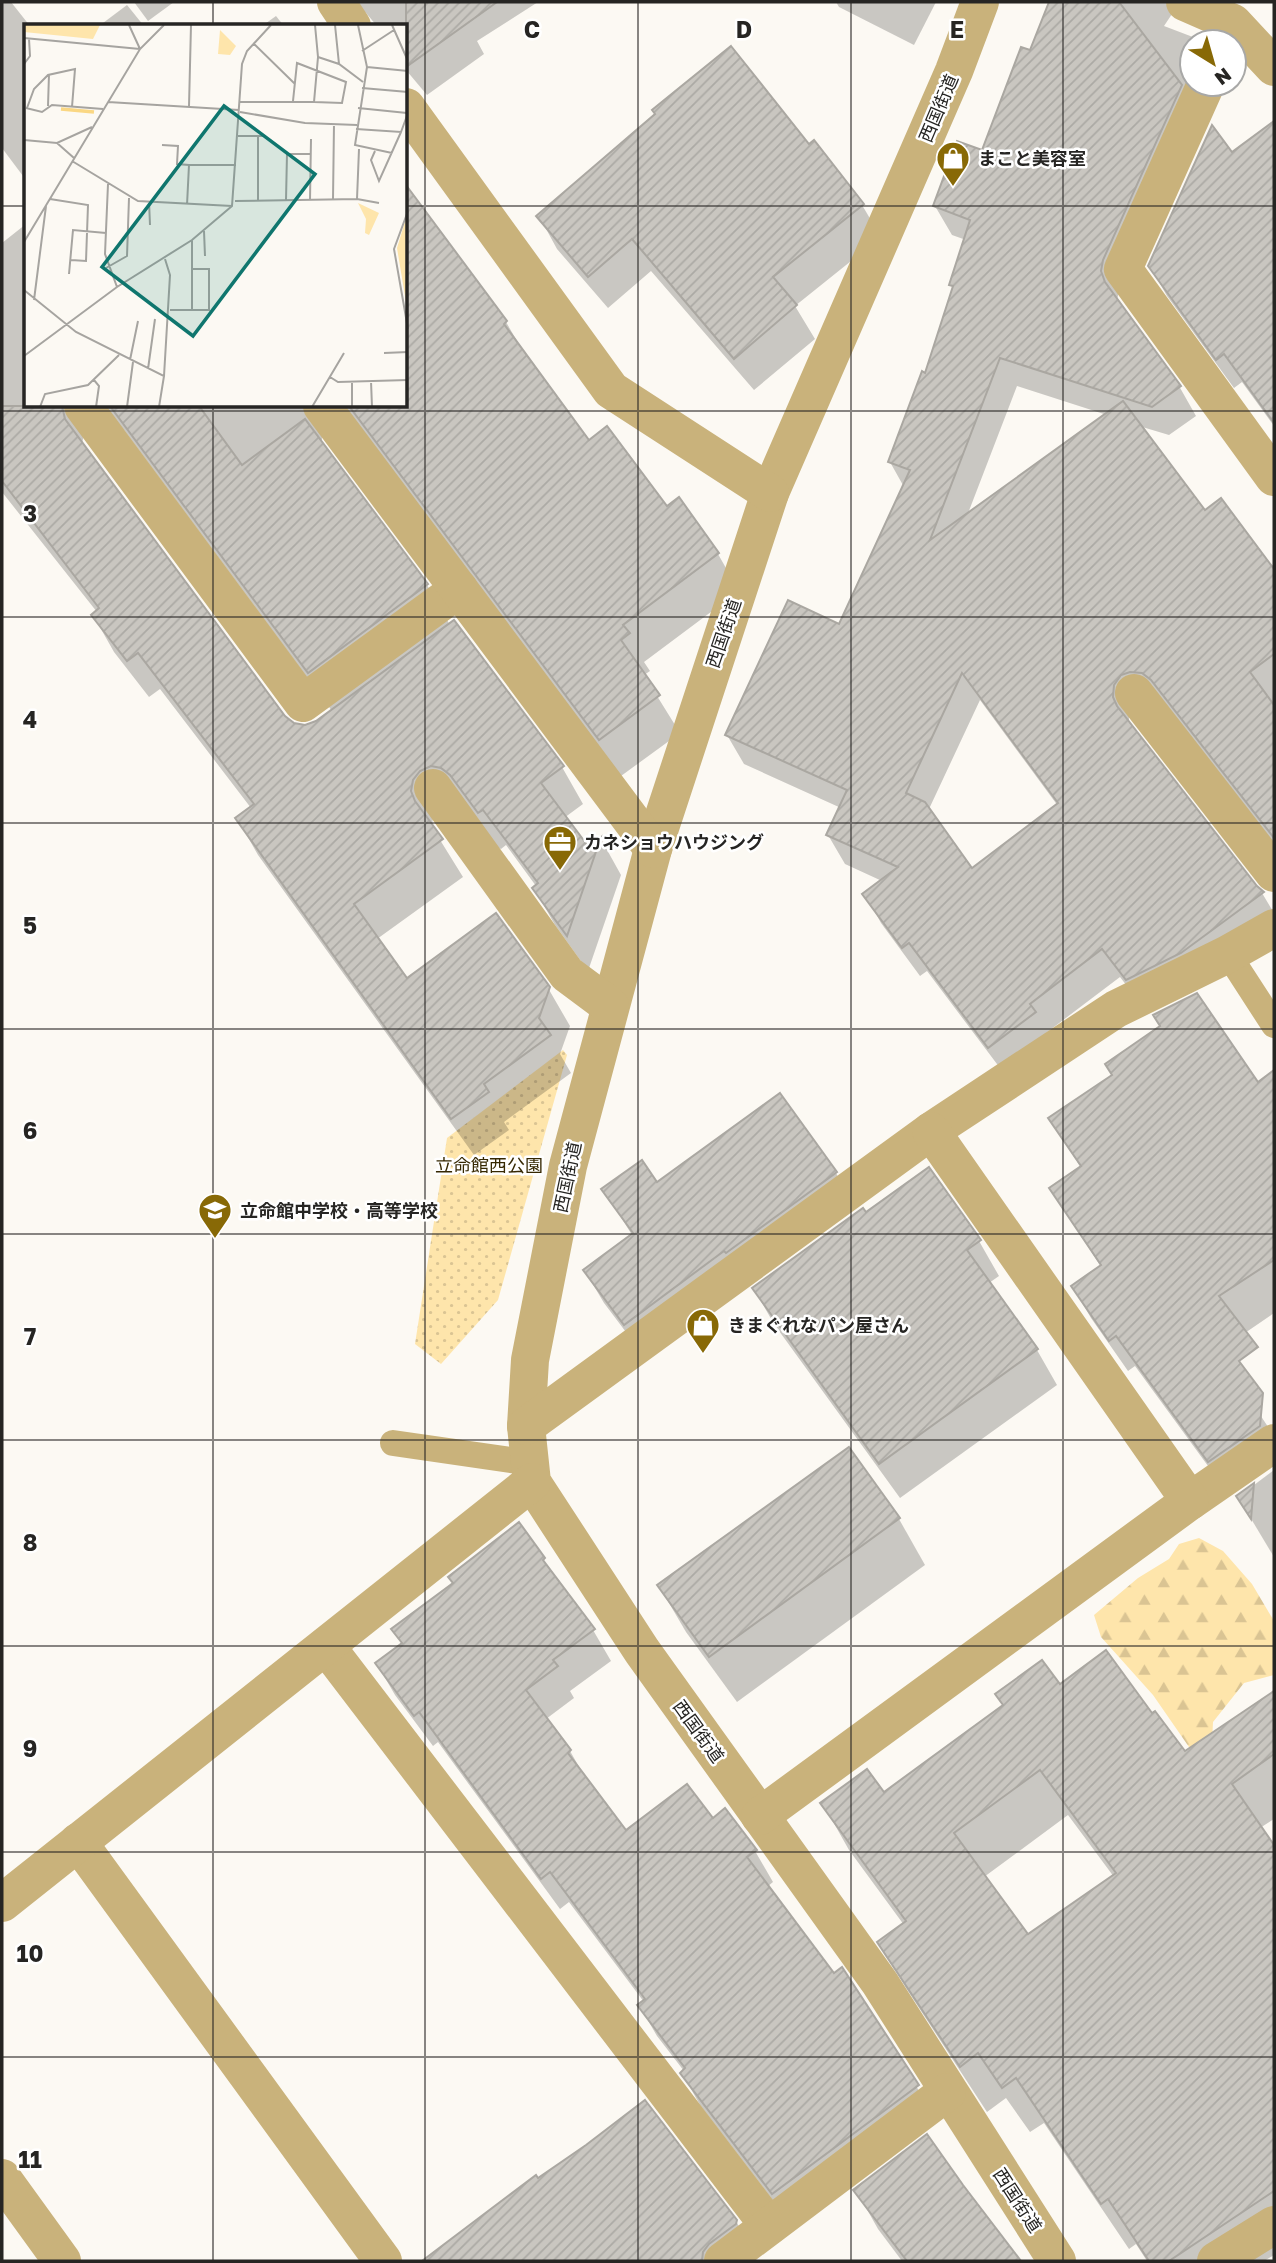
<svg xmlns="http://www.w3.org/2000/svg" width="1276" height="2263" font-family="'Golos Text','Noto Sans JP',sans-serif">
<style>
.grass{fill:url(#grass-dots)}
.forest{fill:url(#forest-firs)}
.shadow{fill:#0003;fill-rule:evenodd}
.building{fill:url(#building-hatch);stroke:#aaa7a1;stroke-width:2;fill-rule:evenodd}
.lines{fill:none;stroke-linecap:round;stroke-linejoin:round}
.lane{stroke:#c9b27b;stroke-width:26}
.street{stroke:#c9b27b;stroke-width:38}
.grid{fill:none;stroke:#262523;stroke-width:2;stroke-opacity:0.55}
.labels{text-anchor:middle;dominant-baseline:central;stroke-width:5;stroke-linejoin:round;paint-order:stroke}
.street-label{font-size:18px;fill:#262523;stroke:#fff}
.poi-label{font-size:18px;font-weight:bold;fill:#262523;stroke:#fff;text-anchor:start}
.park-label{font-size:18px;fill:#362802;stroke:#fff}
.inset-river{fill:none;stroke:#fad783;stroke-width:3.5}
.inset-road{fill:none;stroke:#a6a4a0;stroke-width:2}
.view{fill:#0f766e;fill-opacity:0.15;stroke:#0f766e;stroke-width:3.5}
.inset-edge{fill:none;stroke:#262523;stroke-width:3.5}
.grid-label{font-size:23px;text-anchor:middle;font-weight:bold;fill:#262523;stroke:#fff;stroke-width:5;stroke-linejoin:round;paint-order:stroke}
</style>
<defs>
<pattern id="grass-dots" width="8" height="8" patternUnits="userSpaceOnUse" patternTransform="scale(1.75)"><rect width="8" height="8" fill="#fee5ab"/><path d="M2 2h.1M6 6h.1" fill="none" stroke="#dac493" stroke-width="1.8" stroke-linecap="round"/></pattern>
<pattern id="forest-firs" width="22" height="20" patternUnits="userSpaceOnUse" patternTransform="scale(1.75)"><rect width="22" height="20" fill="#fee5ab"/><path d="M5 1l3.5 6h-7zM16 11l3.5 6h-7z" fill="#dac493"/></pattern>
<pattern id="building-hatch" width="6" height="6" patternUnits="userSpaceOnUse" patternTransform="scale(1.75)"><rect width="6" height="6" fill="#c9c6c0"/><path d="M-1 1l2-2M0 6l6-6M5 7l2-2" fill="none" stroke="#acaaa5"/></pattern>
</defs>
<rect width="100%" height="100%" fill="#fcf9f3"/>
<polygon class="grass" points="563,1050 567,1055 498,1300 441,1364 415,1344 447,1138"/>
<polygon class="forest" points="1199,1538 1223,1551 1252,1584 1274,1621 1274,1675 1244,1683 1213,1722 1212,1742 1198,1760 1153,1695 1101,1637 1094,1615 1138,1578 1169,1559 1179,1544"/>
<g class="shadow">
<polygon points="2,2 11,2 30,26 26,26 26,180 2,148"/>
<polygon points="134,2 174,2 148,21"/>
<polygon points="348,2 538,2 477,41 484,54 427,95 406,70 406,26 377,26 366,13"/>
<polygon points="836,2 936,2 914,45 839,7"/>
<path d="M1051 2H1180L1164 26 1206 42H1192V84L1119 290 1117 301 1179 386 1196 416 1169 435 1139 426 1205 512 1270 567 1274 564V843L1129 715V725L1262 893 1274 913 1144 1008 1120 977 1046 1033 1006 1076 927 971 920 976 881 923 865 894 882 881 845 864 828 835 841 808 744 764 727 735 839 626 904 487 890 462 927 375 954 290 951 285 966 240 952 235 935 206 983 152 1031 53ZM1017 386 1107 415 967 516ZM980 700 1058 806 972 871 929 809Z"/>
<polygon points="127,5 144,26 99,26"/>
<polygon points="276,16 284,26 262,26"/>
<polygon points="1274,123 1274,426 1242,382 1234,388 1167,296 1150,266 1232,154"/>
<polygon points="809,146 862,205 881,237 795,306 815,339 754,390 651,271 608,308 557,249 539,216"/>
<path d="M406 189 506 322 527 358 588 442 718 554 739 591 644 662 650 671 644 675 680 733 621 776 323 434 321 444 427 585 450 625 562 767 583 804 564 818 588 849 601 839 621 875 588 971 555 925 534 888 536 886 506 845 501 849 433 817 432 827 463 877 377 939 407 981 548 988 570 1026 560 1054 571 1073 504 1122 509 1130 474 1155 258 855 237 818 251 808 160 689 149 697 114 652 93 615 97 612 2 492V243L26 224V406H406ZM124 430 332 711 317 722 305 727 293 724 284 717 82 444 84 434Z"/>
<polygon points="1271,1075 1274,1080 1274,1313 1242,1335 1221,1355 1274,1436 1227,1492 1135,1366 1128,1371 1091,1318 1073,1287 1101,1267 1051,1189 1081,1168 1050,1118 1258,1084"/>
<polygon points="779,1096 836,1173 854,1206 644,1356 604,1303 585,1271 632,1235 604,1190 657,1184"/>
<polygon points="865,1214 979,1241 999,1276 989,1283 1037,1350 1057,1385 900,1498 774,1324 754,1289"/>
<polygon points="1274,1470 1274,1557 1238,1497"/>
<polygon points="899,1519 925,1565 737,1702 686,1632 659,1586"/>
<polygon points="519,1525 557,1582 593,1630 611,1661 570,1691 574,1698 546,1719 570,1751 586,1779 626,1833 712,1820 755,1851 773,1882 767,1887 834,1975 841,1970 936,2117 791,2224 700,2105 682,2073 684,2071 657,2036 639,2005 644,2002 569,1902 560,1909 438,1742 433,1746 395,1695 377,1664 402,1645 394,1630 454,1584"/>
<path d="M1059 1686 1152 1716 1185 1754 1274 1693V1819L1260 1828 1274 1848V2112L1269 2116 1274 2123V2255L1264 2261H1147L1136 2244 1129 2249 1044 2123 1030 2132 1006 2098 987 2112 906 1988 879 1942 904 1925 849 1850 823 1804 884 1795ZM1068 1815 1114 1877 1027 1936 984 1877Z"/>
<polygon points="927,2137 1019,2261 902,2261 878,2229 856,2190"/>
<polygon points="736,2221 752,2250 739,2261 452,2261 443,2247"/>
</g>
<g class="building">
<polygon points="406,2 497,2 406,67"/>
<path d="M1049 2H1119L1182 85 1103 260 1101 271 1105 282 1181 386 1152 407 1000 358 930 540 1123 401 1205 510 1221 498 1274 569V654L1250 672 1274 705V838L1151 680 1142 673 1130 672 1121 675 1114 685 1113 697 1117 706 1257 886 1264 892 1181 953 1126 980 1102 949 1030 1004 1036 1012 988 1048 909 943 902 948 862 894 898 867 826 835 847 790 725 735 788 600 839 624 910 470 888 462 922 371 925 373 953 286 949 285 970 220 933 206 957 141 982 150 1021 47 1030 50ZM962 673 1058 803 972 868 925 802 906 793Z"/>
<polygon points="731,46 809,144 814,140 864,204 773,277 797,305 734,359 632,239 588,277 536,216 655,114 652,110"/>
<polygon points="1274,121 1274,423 1224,354 1216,360 1148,266 1212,125 1232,152"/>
<polygon points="406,185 507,321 504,324 589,440 607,426 667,506 679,497 719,553 623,625 630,633 621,640 660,695 599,740 349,406 406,406"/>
<polygon points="2,406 62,406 65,419 285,716 294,723 305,725 316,721 454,620 564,766 541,783 588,846 601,837 567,936 532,888 538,883 483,810 478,813 450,775 441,768 431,766 420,771 413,780 411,791 415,801 443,839 354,904 407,978 496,913 550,987 539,1018 551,1035 484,1084 489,1092 451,1119 235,818 254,804 138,653 127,661 91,615 99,608 2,481"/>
<polygon points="110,406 199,406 242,465 305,419 428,584 308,673"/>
<polygon points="1197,993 1258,1082 1274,1070 1274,1260 1219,1296 1258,1347 1239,1361 1263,1393 1260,1426 1208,1462 1116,1336 1109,1341 1071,1286 1101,1265 1049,1188 1081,1166 1048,1118 1112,1075 1105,1064 1160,1026 1153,1015"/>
<polygon points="780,1093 837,1172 726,1253 724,1251 624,1325 583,1270 633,1233 601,1189 642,1160 657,1182"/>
<polygon points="929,1167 981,1240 967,1250 1038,1349 879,1464 752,1288 863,1208 866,1212"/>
<polygon points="849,1447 900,1518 709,1657 657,1585"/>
<polygon points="1254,1483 1251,1519 1236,1496"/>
<polygon points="519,1522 545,1558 543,1560 595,1629 553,1660 558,1666 526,1690 571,1750 568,1753 626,1830 687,1784 713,1818 725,1808 757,1850 747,1857 834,1973 842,1967 919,2085 772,2194 680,2073 685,2068 637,2005 645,1999 550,1872 541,1879 419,1712 414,1716 375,1663 402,1643 391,1629 453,1583 448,1577"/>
<path d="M1106 1650 1152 1713 1155 1711 1185 1751 1274 1691V1754L1232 1784 1274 1845V2191L1169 2261H1149L1108 2199 1101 2204 1016 2078 1002 2088 978 2053 960 2067 877 1942 906 1921 820 1803 867 1769 884 1792 1003 1705 995 1694 1042 1660 1060 1684ZM1040 1770 1116 1873 1028 1934 954 1833Z"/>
<polygon points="645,2100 737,2220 736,2224 709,2244 703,2252 702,2261 422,2261 536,2175 538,2178 586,2145"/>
<polygon points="927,2134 963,2185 1021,2261 907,2261 853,2190"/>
</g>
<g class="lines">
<g class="lane">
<polyline points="1228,954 1274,1025"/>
<polyline points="393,1443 531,1463"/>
</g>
<g class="street">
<polyline points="336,2 352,26"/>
<polyline points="980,2 954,71 770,493 653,849 568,1166 530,1360 526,1426 532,1482 642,1651 880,1983 1057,2261"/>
<polyline points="1185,2 1233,23 1274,67"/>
<polyline points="1206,84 1123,269 1274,477"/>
<polyline points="406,107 611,390 770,493"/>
<polyline points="83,406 303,703 459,589"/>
<polyline points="322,406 653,849"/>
<polyline points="1134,693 1274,873"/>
<polyline points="433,788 567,974 610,1006"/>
<polyline points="526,1426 931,1131 1116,1009 1228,954 1274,928"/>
<polyline points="1190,1501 1274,1443"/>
<polyline points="326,1646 769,2226"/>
<polyline points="760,1816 1190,1501 931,1131"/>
<polyline points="78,1842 383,2261"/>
<polyline points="2,1903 532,1482"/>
<polyline points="2,2178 62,2261"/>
<polyline points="723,2261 947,2092"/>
<polyline points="1216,2261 1274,2225"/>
</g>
</g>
<path class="grid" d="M213 2V26M425 2V2261M638 2V2261M851 2V2261M1063 2V2261M2 206H26M406 206H1274M213 406V2261M2 411H1274M2 617H1274M2 823H1274M2 1029H1274M2 1234H1274M2 1440H1274M2 1646H1274M2 1852H1274M2 2057H1274"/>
<defs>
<symbol id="shop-pin" viewBox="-11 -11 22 30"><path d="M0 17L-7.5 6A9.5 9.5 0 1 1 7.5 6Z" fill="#886906" stroke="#fff"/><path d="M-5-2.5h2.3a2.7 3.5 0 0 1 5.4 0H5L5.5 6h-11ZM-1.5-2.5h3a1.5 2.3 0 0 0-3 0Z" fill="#fff"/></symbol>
<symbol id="office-pin" viewBox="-11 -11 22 30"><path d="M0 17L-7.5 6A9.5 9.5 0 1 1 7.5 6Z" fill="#886906" stroke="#fff"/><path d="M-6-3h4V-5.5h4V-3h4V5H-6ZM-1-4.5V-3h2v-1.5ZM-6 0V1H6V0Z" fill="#fff"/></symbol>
<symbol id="school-pin" viewBox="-11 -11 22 30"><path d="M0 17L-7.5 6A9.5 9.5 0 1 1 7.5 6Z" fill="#886906" stroke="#fff"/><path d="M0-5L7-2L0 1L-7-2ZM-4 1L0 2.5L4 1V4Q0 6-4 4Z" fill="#fff"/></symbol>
</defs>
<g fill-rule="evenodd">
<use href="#shop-pin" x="934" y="139" width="38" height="52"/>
<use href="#office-pin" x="541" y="823" width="38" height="52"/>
<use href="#school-pin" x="196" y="1191" width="38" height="52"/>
<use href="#shop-pin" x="684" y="1306" width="38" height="52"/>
</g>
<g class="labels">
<g class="street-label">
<text transform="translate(938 108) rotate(-67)">西国街道</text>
<text transform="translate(723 633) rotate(-71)">西国街道</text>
<text transform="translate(567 1177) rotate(-78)">西国街道</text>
<text transform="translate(699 1731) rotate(54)">西国街道</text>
<text transform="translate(1018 2200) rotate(57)">西国街道</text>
</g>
<g class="poi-label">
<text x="978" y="158">まこと美容室</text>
<text x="584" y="842">カネショウハウジング</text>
<text x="240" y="1210">立命館中学校・高等学校</text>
<text x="728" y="1325">きまぐれなパン屋さん</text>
</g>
<g class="park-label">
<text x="489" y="1165">立命館西公園</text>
</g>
</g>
<g transform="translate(24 24)">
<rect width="383" height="383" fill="#fcf9f3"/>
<path d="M196 6 212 22 206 31 194 30ZM334 179 355 189 345 211 341 209 342 195ZM383 191V284L373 224Z" fill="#fee5ab"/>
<path d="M0 1H76L69 15 0 8Z" fill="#fee5ab"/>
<path class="inset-river" d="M37 85 70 88"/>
<path class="inset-road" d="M105 1 116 25M311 1 315 40M334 1 343 43 331 121 368 129M368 1 384 37M0 14 116 25M229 19 271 60M338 27 370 6M294 33 315 40 339 58M0 40 6 32 5 15M343 43 384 47M338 64 384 68M269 77 273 39 322 58 318 79 290 78M84 78 215 86M216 78H290L294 33 291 1M24 82 25 50M165 82 167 1M2 84 18 88 28 81 79 85M3 84 10 65 24 51 51 45 48 83M334 84 383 89M216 88 281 99 333 101M332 105 377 108 384 89M214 112H242M234 112V177M0 116 33 119 68 103M33 119 50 134M138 121 154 122 153 140 165 141M351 127 347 136 355 157 377 108M48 137 114 177 208 182M84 160 81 230 93 263M26 175 64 181 62 237 47 236M309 175 310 100M333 175 355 179M262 176 263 130H286M286 176 287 115M125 177 126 201M211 177 333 175 335 125M163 181 165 141H212M384 187 370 225 384 305M180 207 181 232M0 218 116 25 140 1M82 244 103 232 105 174M45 250 49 206 82 209M0 266 52 308 140 352 135 383M10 276 22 182M146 286H185V245H168M168 286V216M360 329 384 328M0 332 93 263 168 216 208 182 218 40 223 27 247 1M106 336 114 297M124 345 131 295M140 352 146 251 141 235M306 353 314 358 384 356M70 356 75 362 72 383M328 357V383M347 357 348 383M16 383 21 370 64 361 95 331M103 383 109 338M288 383 320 329"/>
<path class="view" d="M200 82 291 150 169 312 78 243Z"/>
<rect width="383" height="383" class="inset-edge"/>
</g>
<g class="grid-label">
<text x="532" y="38">C</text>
<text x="744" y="38">D</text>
<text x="957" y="38">E</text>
<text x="30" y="522">3</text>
<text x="30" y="728">4</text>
<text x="30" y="934">5</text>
<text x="30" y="1139">6</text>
<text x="30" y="1345">7</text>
<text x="30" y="1551">8</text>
<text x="30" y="1757">9</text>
<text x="30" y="1962">10</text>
<text x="30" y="2168">11</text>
</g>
<rect width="1276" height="2263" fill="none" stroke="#262523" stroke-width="7"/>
<g transform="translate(1213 63) rotate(143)"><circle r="33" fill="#ffffff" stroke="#a8a8a7" stroke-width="2"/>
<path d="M0-5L12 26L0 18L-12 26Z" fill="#886906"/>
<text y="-10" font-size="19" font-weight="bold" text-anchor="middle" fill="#262523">N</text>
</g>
</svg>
